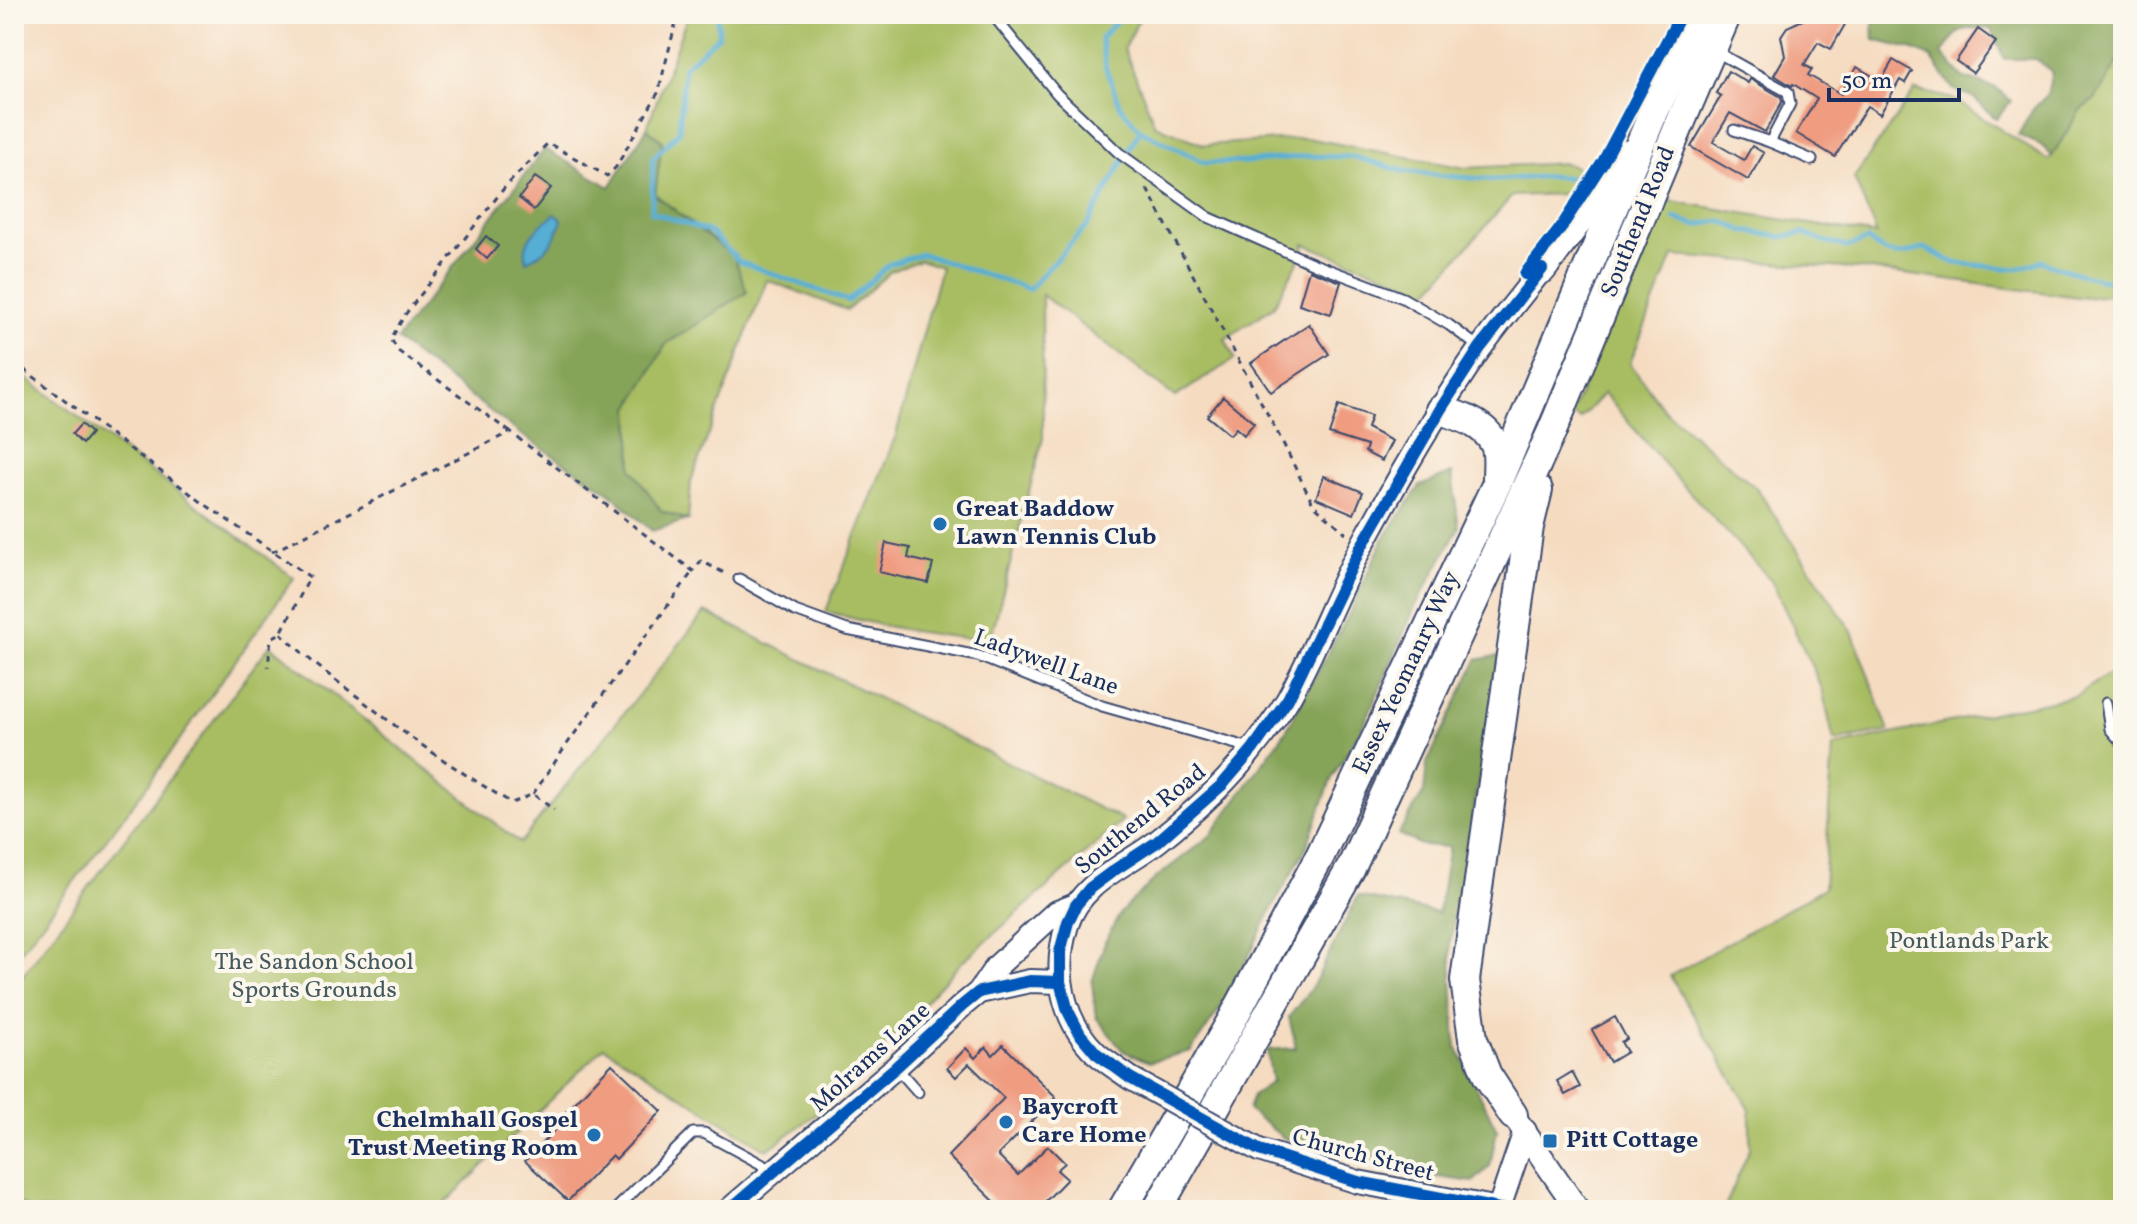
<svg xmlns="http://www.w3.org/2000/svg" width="2137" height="1224" font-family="Vollkorn,serif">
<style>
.green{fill:#a8bd62;stroke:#627660;stroke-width:2}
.forest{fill:#86a458;stroke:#506a5b;stroke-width:2}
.water{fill:#57aed4;stroke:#396e99;stroke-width:2}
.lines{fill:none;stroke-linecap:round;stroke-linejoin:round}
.stream{stroke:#57aed4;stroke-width:5}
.building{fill:#ef9c81}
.service-casing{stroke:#3c496d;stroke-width:13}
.tertiary-casing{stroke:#3c496d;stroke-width:26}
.primary-casing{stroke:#3c496d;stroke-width:32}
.path{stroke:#3c496d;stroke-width:3;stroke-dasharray:6 6;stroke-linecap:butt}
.service{stroke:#fff;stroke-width:9}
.tertiary{stroke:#fff;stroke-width:22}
.primary{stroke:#fff;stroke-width:28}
.tertiary-bridge-casing{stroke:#3c496d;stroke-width:26;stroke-linecap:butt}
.tertiary-bridge{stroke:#fff;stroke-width:22}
.cycleway-casing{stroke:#fbf7ec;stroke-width:17}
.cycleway{stroke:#0057b8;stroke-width:12}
.poi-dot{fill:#1f6fb2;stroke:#fbf7ec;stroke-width:3}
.labels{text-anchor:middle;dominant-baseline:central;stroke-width:8;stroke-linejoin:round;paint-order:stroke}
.street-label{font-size:24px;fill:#1b2f5e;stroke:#fbf7ec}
.poi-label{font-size:24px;font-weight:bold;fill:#1b2f5e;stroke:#fbf7ec;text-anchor:start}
.park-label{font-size:24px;fill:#455a5f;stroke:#fbf7ec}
</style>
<rect width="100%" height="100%" fill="#fbf7ec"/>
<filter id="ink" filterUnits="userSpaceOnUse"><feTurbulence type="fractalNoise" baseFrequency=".0125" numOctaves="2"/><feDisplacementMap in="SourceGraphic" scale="16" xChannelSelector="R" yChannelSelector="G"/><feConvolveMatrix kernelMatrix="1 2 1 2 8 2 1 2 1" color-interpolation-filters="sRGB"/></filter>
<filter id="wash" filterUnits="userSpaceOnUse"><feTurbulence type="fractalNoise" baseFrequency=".006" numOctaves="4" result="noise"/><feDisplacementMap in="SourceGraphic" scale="32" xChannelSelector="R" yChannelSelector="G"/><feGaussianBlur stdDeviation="1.8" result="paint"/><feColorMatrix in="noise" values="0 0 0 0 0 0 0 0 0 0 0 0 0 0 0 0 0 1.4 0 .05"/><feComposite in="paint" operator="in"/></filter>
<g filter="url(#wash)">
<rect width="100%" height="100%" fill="#f5dcc1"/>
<g class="green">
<path d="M688 14H1142L1124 48 1155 125 1205 145 1307 138 1465 168 1565 163 1670 201 1877 235 1854 178 1915 90 1953 99 2048 160 2052 156 2080 110 2095 99 2123 54V293L2085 298 1873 270 1673 256 1630 363 1664 410 1757 489 1852 632 1889 731 1834 741 1822 688 1771 580 1672 473 1604 393 1580 419 1571 414 1653 223 1589 193 1512 196 1424 296 1408 283 1304 244 1303 253 1273 307 1225 339 1235 359 1175 397 1042 295 1043 438 990 641C932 635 883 628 826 611L896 435 941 267 920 260 891 271 847 310 767 280 691 481 688 520 661 511 632 469 630 408 666 344 746 292 734 257 655 194 662 141 647 128Z"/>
<polygon points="14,369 294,578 144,790 14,960"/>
<polygon points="705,612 1123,820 961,963 831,1103 767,1150 604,1047 438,1210 30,1210 14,1199 14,987 270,645 520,843"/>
<polygon points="2123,665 2123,1210 1724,1210 1750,1148 1750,1109 1670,976 1824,888 1833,746 2075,696"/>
</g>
<g class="forest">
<path d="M1877 14H2123V54L2095 99 2080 110 2052 156 2041 145 2018 135 2033 109 2047 95 2052 72 2036 59H2004L1991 29C1963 25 1956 30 1942 54L1962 77 1996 88 2011 101 1996 119 1973 97 1953 89 1931 57 1914 50 1874 40 1873 18Z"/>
<polygon points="647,128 662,141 655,195 734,257 747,292 666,344 630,408 632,469 661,511 688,520 652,531 610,493 522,435 396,340 545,149 610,187"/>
<polygon points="1452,473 1459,528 1415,607 1366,720 1332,778 1306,848 1272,908 1232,991 1191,1051 1149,1062 1123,1051 1096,1017 1092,982 1105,942 1121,912 1157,877 1210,836 1286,731 1348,616 1383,540 1420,486"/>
<polygon points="1501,655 1450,943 1456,1045 1497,1130 1490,1166 1473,1182 1402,1172 1284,1138 1248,1110 1253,1095 1272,1082 1267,1050 1296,1048 1289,1017 1313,986 1358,896 1438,913 1449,847 1421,845 1398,834 1424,792 1427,763 1477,660"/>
</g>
<path class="water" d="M555 214 562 220C554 243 549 251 526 261 522 238 538 227 555 214Z"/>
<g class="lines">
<g class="stream">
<polyline points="717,14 719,35 684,67 679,132 653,158 652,212 710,232 740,262 848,301 890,264 922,254 1029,289 1087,226 1140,130 1121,107 1106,69 1101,38 1123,14"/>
<polyline points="1140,130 1205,163 1247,162 1307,156 1354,157 1403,171 1445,176 1498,180 1553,176 1581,179"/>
<path d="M1674 218 1696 225 1721 221 1744 231 1781 237 1803 233 1819 240 1847 247 1868 240C1889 258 1900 257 1924 248L1955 263 2017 269 2041 261C2068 272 2094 279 2123 283"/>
</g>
</g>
<g id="blocks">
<g class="building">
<polygon points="1809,14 1845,14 1842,19 1847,21 1831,49 1818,42 1804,65 1812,69 1808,75 1841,94 1857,67 1881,81 1893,60 1912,71 1905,83 1900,80 1880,114 1867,106 1835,157 1796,133 1817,99 1793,84 1792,86 1774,75 1785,56 1781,36 1787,27 1805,19"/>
<polygon points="1978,29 1996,42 1973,73 1956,61"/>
<polygon points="1728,71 1748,83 1750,79 1781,97 1782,102 1765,132 1730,113 1713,142 1744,160 1752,146 1764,153 1748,180 1691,147 1721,96 1716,93"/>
<polygon points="535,177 551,188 534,210 519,198"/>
<polygon points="486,236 498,246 487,259 476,249"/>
<polygon points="1309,270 1341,282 1331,314 1299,304"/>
<polygon points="1309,324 1329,354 1271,392 1251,363"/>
<polygon points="1223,397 1254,423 1244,435 1236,428 1230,435 1207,416"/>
<polygon points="1339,405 1371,416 1367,428 1392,441 1382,461 1365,452 1367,446 1329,434"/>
<polygon points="81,424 91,433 82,444 72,434"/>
<polygon points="1324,476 1363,492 1354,514 1316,498"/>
<polygon points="886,543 910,548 908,558 933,564 928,583 879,572"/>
<polygon points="1615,1017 1627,1039 1621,1042 1627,1052 1610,1062 1592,1030"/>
<polygon points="1003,1045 1056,1097 998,1155 1018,1175 1048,1146 1065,1163 1057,1170 1067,1179 1037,1210 1003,1210 948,1156 1004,1098 969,1064 956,1077 947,1068 966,1048 975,1058 986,1047 993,1055"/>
<polygon points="612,1064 662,1111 616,1159 612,1155 568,1201 525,1161 568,1116 566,1112"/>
<polygon points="1572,1072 1580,1087 1565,1095 1557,1081"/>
</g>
</g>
</g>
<g filter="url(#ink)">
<use href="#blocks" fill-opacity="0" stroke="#3c496d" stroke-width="2"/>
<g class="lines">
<defs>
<g id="service">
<polyline points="992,14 1057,94 1119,153 1208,217 1314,264 1403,298 1449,325 1480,348"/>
<polyline points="1715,51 1788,92 1790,104 1770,142 1734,130"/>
<polyline points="1770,142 1812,160"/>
<polyline points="739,579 795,611 847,630 978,656 1102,706 1250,748"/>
<polyline points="2106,703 2110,729 2123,744"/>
<polyline points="896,1067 918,1092"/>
<polyline points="615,1210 693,1133 704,1133 774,1171"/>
</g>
<g id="tertiary">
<polyline points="979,992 996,967 1055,913 1076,905"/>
<path d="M1130 1078C1119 1070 1106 1062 1096 1053 1061 1019 1053 970 1067 925 1080 882 1126 866 1158 841 1192 814 1227 783 1253 748 1265 733 1278 716 1288 699 1315 651 1335 596 1361 547 1397 480 1436 412 1479 350 1499 322 1521 296 1542 269"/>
<polyline points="1513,1115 1578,1210"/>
<polyline points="1259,1150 1358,1182 1504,1210"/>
<polyline points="1499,1208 1525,1131"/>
<polyline points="729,1210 896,1067 963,1005 979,992 1030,981 1060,982"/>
</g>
<g id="primary">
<polyline points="1542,269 1584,213 1621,154"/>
<path d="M1440 410C1460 416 1486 424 1495 445 1499 454 1497 467 1497 478"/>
<polyline points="1513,1115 1487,1075 1473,1039 1465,980 1529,527 1538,490"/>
<polyline points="1122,1210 1232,1020 1320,856 1497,483 1652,116 1700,14"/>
<polyline points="1157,1210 1351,868 1552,431 1682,119 1727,14"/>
</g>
</defs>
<use href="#service" class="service-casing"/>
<use href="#tertiary" class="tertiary-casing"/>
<use href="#primary" class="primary-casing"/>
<g class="path">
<polyline points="1147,189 1283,443 1313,504 1346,533"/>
<polyline points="14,362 203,503 310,577 281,633 271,638 268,667"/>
<polyline points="510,432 398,351 391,339 404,316 505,187 548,143 607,176 616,167 658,93 678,14"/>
<polyline points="272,552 510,432 693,571 701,561 728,575"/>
<path d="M281 633C305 657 331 677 358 697 407 736 457 771 512 803L533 794 554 810"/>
<polyline points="533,794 570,740 693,571"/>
</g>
<use href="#service" class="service"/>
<use href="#tertiary" class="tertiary"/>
<use href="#primary" class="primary"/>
<defs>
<polyline id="tertiary-bridge" points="1130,1078 1259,1150"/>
</defs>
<use href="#tertiary-bridge" class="tertiary-bridge-casing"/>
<use href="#tertiary-bridge" class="tertiary-bridge"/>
<defs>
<g id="cycleway">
<polyline points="1525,274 1560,229 1603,162 1681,14"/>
<polyline points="729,1210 896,1067 963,1005 979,992 1030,981 1060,982"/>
<polyline points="1504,1210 1358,1182 1259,1150 1130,1078 1096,1053 1080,1034 1068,1011 1060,982 1060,952 1068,922 1076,905 1090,888 1113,871 1157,842 1223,784 1253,749 1288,699 1360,549 1440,410 1480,348 1542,269"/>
</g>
</defs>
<use href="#cycleway" class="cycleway-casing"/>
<use href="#cycleway" class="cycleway"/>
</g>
</g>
<g class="poi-dot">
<circle cx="940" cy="524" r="8"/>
<circle cx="1006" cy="1122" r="8"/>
<circle cx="594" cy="1135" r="8"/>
<rect x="1542" y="1133" width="16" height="16" rx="4"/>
</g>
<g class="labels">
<g class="street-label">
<text transform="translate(1639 222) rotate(-68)">Southend Road</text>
<text transform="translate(1046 663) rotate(20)">Ladywell Lane</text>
<text transform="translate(1407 673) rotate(-65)">Essex Yeomanry Way</text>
<text transform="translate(1141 820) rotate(-39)">Southend Road</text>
<text transform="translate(871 1058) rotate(-42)">Molrams Lane</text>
<text transform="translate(1363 1156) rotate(15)">Church Street</text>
</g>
<g class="poi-label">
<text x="956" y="510">Great Baddow<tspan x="956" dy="28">Lawn Tennis Club</tspan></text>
<text x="1022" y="1108">Baycroft<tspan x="1022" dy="28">Care Home</tspan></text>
<text x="578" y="1121" text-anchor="end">Chelmhall Gospel<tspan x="578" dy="28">Trust Meeting Room</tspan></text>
<text x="1566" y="1141">Pitt Cottage</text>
</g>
<g class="park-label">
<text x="1969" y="942">Pontlands Park</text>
<text x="314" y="963">The Sandon School<tspan x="314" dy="28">Sports Grounds</tspan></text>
</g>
</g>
<rect width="2137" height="1224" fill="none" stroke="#fbf7ec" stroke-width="48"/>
<path d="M1829 88v12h130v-12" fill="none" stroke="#1b2f5e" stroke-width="4"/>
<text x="1841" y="88" font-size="24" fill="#1b2f5e" stroke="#fbf7ec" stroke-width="6" paint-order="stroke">50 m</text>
</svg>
